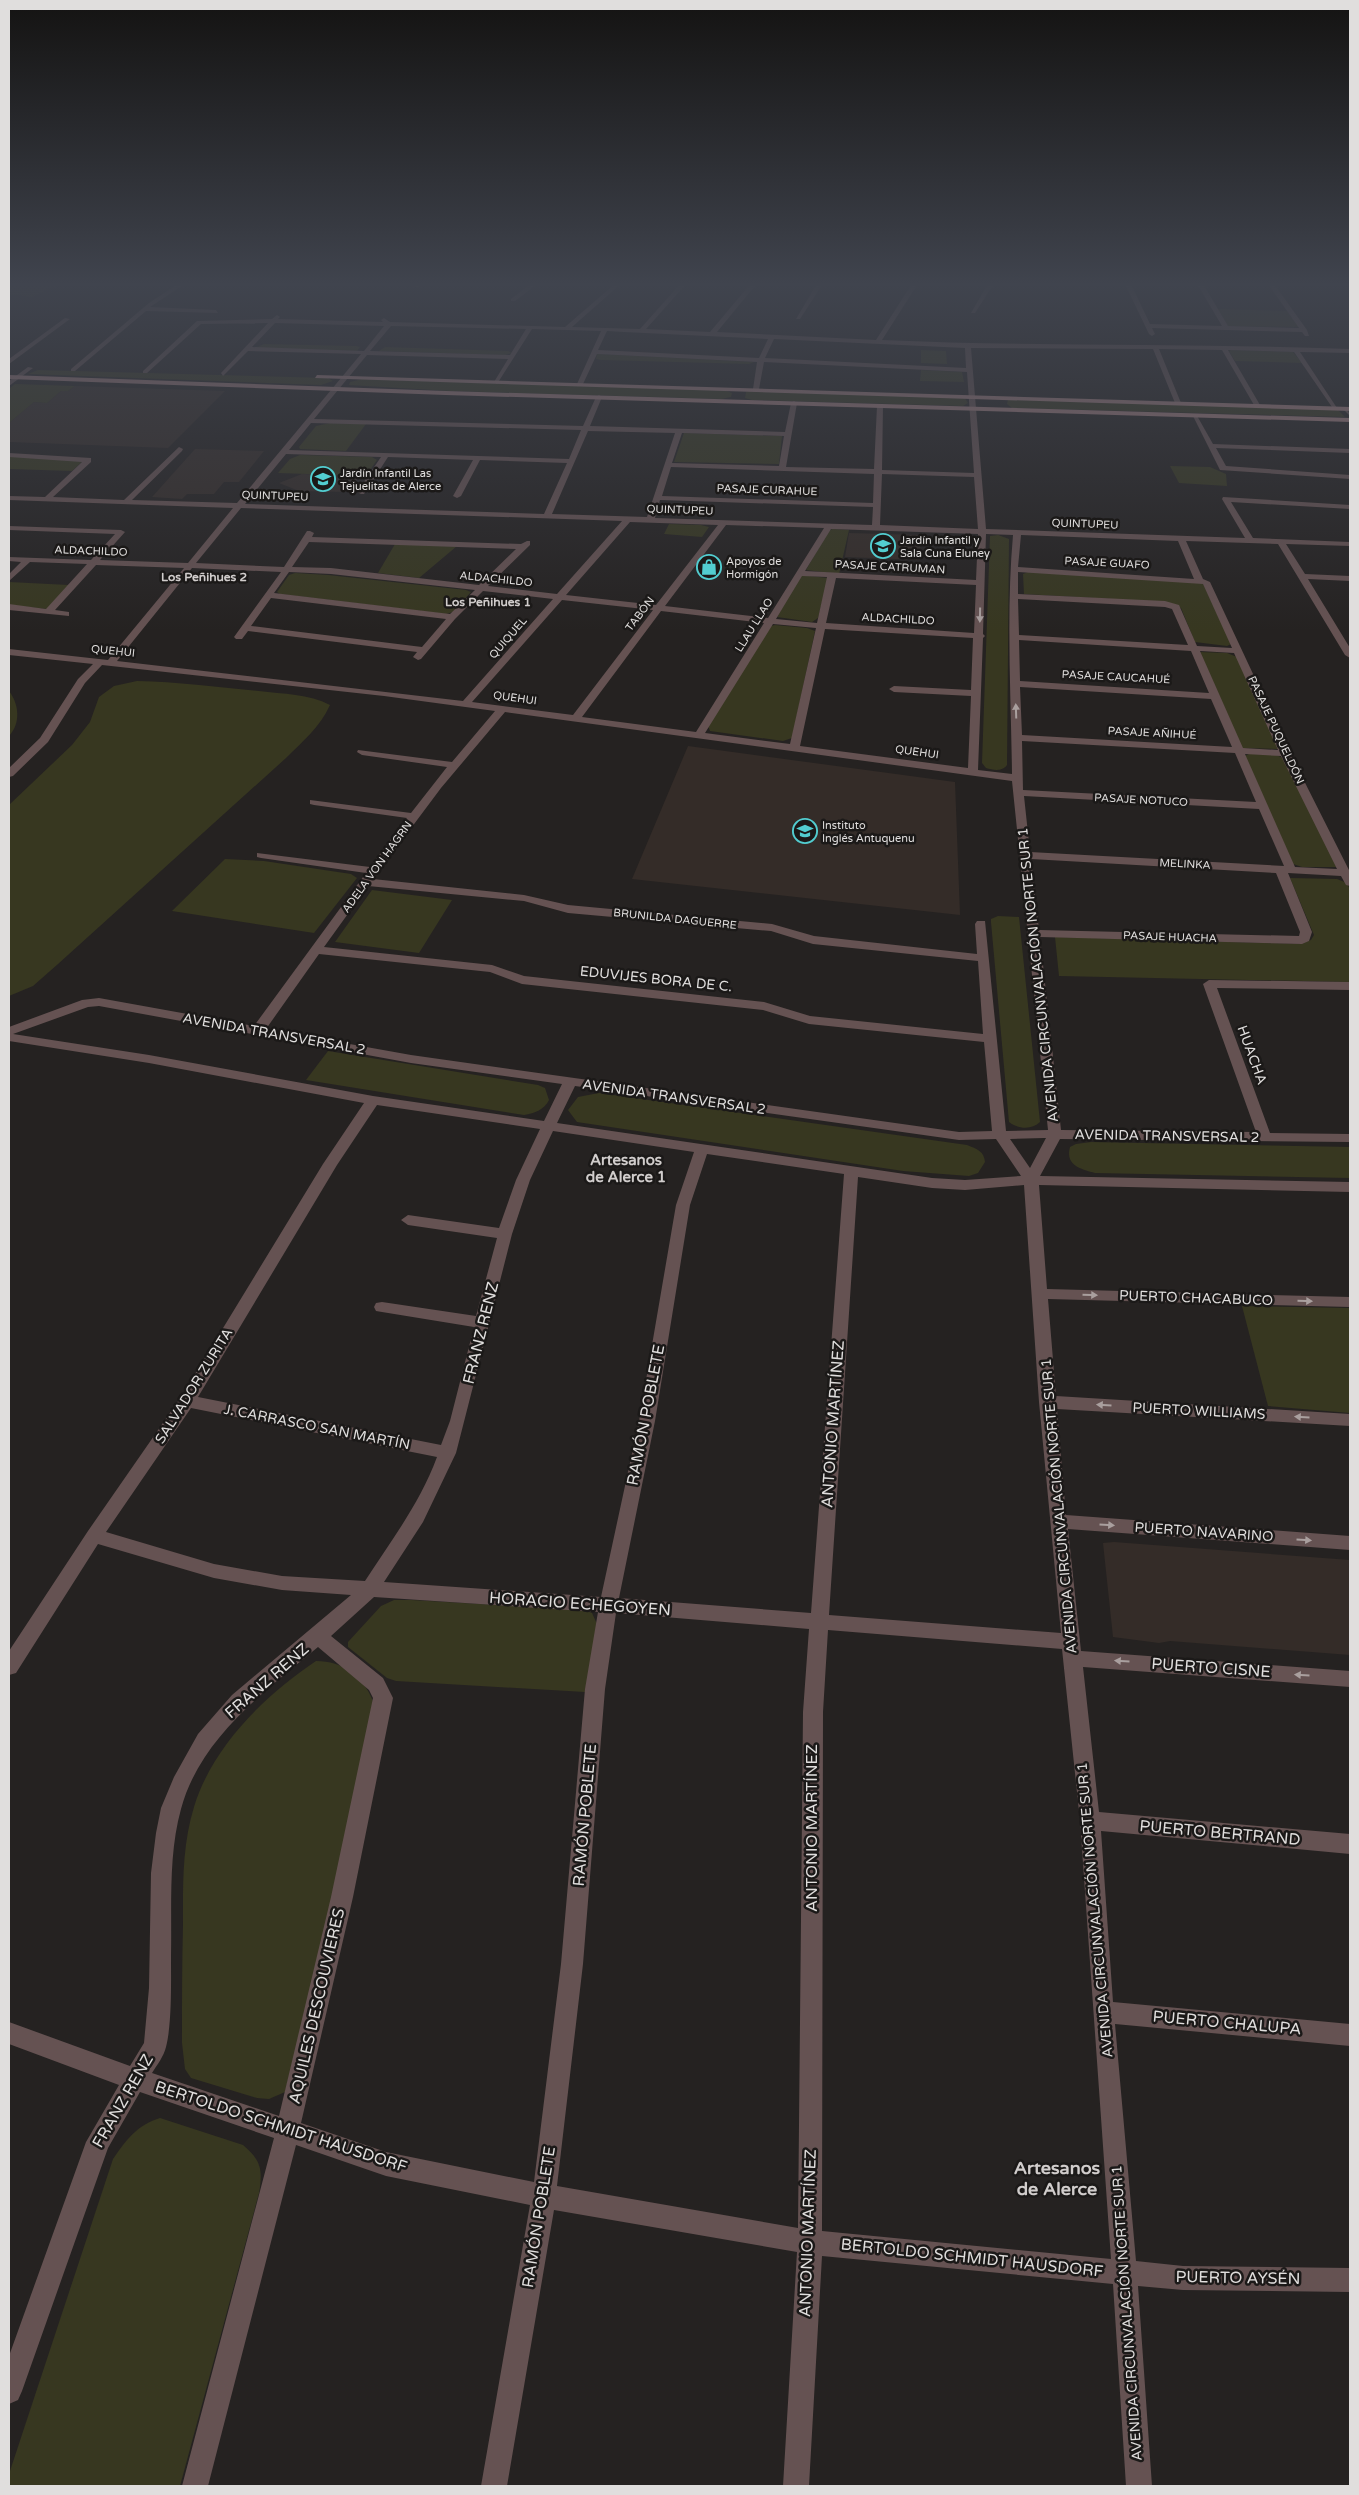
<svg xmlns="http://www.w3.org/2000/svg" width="1359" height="2495" font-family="'Varela Round',sans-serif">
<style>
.built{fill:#342c28}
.green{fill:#373720}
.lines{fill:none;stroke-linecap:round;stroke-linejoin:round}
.minor{fill:#655252;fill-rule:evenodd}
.major{fill:#a68080;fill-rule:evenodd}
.oneway{fill:#a99f9e}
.labels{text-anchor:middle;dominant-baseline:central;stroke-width:5;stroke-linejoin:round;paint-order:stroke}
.far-poi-label{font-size:11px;fill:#e0dedd;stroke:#1b1918;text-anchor:start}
.far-street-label{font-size:11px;fill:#e0dedd;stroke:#1b1918}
.far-neighbourhood-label{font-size:12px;font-weight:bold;fill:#d1cdcc;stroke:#1b1918}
.street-label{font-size:14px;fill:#e0dedd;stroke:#1b1918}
.neighbourhood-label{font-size:15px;font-weight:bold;fill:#d1cdcc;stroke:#1b1918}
.near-street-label{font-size:16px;fill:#e0dedd;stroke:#1b1918}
.near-neighbourhood-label{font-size:18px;font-weight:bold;fill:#d1cdcc;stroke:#1b1918}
</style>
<rect width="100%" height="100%" fill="#252221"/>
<g class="built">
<polygon points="75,386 225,391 168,448 9,442 9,423 34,402 47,403 61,391 68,391"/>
<polygon points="195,449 264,451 239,482 224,482 214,494 187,494 182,499 152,497"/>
<polygon points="302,474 359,476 349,492 299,491 279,483"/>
<polygon points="849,533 920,535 920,560 845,557"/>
<polygon points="688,746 955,782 960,915 632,879"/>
<polygon points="1114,1542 1350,1560 1350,1655 1170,1641 1159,1643 1113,1637 1103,1543"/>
</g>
<g class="green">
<polygon points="9,282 63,282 32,297 9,294"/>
<polygon points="1217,309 1287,311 1299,327 1227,326"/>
<polygon points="264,344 356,346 360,347 357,351 255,348"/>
<polygon points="385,347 508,351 512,353 505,355 379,351"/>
<polygon points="921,350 946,351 947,364 921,363"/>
<polygon points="1231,350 1293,352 1302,363 1235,361 1229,351"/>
<polygon points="597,354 754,362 749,364 601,360 596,359"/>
<polygon points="38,370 328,378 333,381 321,385 28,374"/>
<polygon points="921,370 962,372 964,382 920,381"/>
<polygon points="362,379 724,390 732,393 731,397 721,399 450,391 349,385 350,382"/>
<polygon points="15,384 75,386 68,391 61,391 47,403 34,402 9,423 9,389"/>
<polygon points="749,391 964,397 968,403 963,406 752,400 745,398 746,392"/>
<polygon points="1008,399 1338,410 1345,417 1012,408 1007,404"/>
<polygon points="330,423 366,424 346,451 300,449 299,447 316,426"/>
<polygon points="684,433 782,436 779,464 674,462"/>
<polygon points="300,455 372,457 377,460 366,476 278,473 290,459"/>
<polygon points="9,456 78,459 83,461 72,471 9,469"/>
<polygon points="1170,466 1210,467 1226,474 1227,486 1179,483"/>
<polygon points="669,524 701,525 709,527 702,537 664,534"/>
<polygon points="832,529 849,530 839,574 806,570 828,532"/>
<path d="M998 535 1009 539 1007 765C1002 772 993 770 986 768L982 763 990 536Z"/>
<polygon points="395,544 457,546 419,578 378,573"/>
<polygon points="1028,572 1203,583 1231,644 1227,646 1195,642 1181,608 1166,602 1024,594 1023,574"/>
<polygon points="295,573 328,575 466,590 471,592 453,612 446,614 280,594 277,592 289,575"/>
<polygon points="801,575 828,578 818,618 812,622 777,617"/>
<polygon points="9,582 69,585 47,609 9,605"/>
<polygon points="775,625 807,628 815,631 792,738 783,741 710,731 708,726 771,626"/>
<polygon points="1200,652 1227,653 1237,657 1280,749 1242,748"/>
<path d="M137 681C178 682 218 687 259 691 283 694 309 694 330 705 320 727 303 741 286 758L58 964 33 986 9 996V805L72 745 90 722 99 697 114 686Z"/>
<path d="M9 691C19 704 21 723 9 736Z"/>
<polygon points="1251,753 1274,754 1285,759 1338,866 1336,867 1302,867 1293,864 1245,756"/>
<polygon points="225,859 264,861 351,874 357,878 314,933 172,911"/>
<polygon points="1290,878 1337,879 1347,883 1350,890 1350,982 1059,976 1055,937 1301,944 1311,940 1314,935"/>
<polygon points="372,890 452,900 419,953 335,942"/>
<path d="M998 916 1019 917 1040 1122C1032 1130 1018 1129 1009 1122L991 922V919Z"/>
<path d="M328 1051 538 1085 545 1088 549 1100C544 1110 535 1113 524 1115L306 1080Z"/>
<path d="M599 1093 967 1145C977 1149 984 1151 985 1162L978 1173 969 1176 903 1171 577 1122 568 1110 578 1097Z"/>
<path d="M1091 1142 1350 1147V1178L1095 1173C1080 1169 1065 1165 1070 1147L1076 1144Z"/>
<polygon points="1242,1306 1350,1308 1350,1413 1268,1406"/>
<polygon points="394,1600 411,1600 584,1610 592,1613 597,1624 585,1692 396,1681 387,1678 348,1647 348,1642 381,1606"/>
<path d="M316 1661C343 1661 363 1676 373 1701L336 1887 285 2092 269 2099 257 2098 191 2078 185 2069 182 2043C182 2003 182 1964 183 1925 183 1885 182 1846 194 1807 212 1747 265 1695 316 1661Z"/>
<path d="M160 2118 243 2145C261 2160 263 2170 259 2193L180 2486H9V2474L113 2159C126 2140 137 2125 160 2118Z"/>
</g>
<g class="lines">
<g class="minor">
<polygon points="181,282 188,282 150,307 216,310 218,313 146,311 75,371 71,371 71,369 149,303"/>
<polygon points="418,282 424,282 418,287 414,287"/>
<polygon points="533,282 540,282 515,301 511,301 511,299"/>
<path d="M617 282H623L572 327 640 329 682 282H688L646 329 710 332 752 282H758L717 332 876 340 913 282H919L882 340C1038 347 1194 343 1350 349V353L1300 352 1337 408 1334 410 1294 352 1228 350 1260 405 1257 407 1254 405 1222 350 1159 349 1181 403 1178 405 1175 403 1153 349 971 348 986 529 1245 538 1222 499 1223 497 1350 505V509L1231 502 1253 538 1350 542V546L1286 544 1305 574 1350 576V581L1308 579 1350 648V658L1345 655 1278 544 1186 541 1203 579 1210 582 1290 753 1350 872V886L1346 885 1341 876 1288 873 1312 932 1309 941 1302 944 1040 937 1061 1130 1256 1132 1203 984 1209 980 1350 982V990L1217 988 1270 1133 1350 1134V1142L1060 1139 1040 1176 1350 1182V1192L1039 1185 1047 1289 1350 1297V1307L1048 1299 1056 1396 1350 1414V1426L1057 1409 1066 1515 1350 1536V1550L1068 1529 1081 1651 1350 1671V1687L1083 1667 1099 1812 1350 1834V1854L1101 1831 1113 2002 1350 2024V2046L1115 2024 1136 2261 1183 2266 1350 2268V2292L1183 2290 1138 2286 1152 2486H1126L1113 2284 822 2256 809 2486H783L797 2252 554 2210 507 2486H481L530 2205 386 2176 296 2145 208 2486H182L274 2138 140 2092 108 2148 22 2391 18 2400 9 2404V2356L86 2142 119 2085 9 2044V2022L130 2066 144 2043 149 1988 151 1873 156 1833 161 1808 174 1777 198 1734 232 1695 351 1595 282 1590 214 1578 98 1544 16 1673 9 1675V1651L88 1531 181 1397 323 1164 364 1103 149 1063 9 1041V1027L82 1000 99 998 254 1026 366 873 261 858 257 857V853L370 867 407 818 314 805 310 804V800L411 813 447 767 362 755 357 752 358 750 452 762 495 711 384 696 102 665 85 683 48 742 13 776 9 777V768L40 738 78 679 93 664 9 655V649L108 660 184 568 96 565 55 610 69 612V616L9 610V604L46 609 87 564 30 562 9 581V574L21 562 9 561V557L91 560 115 534 9 530V526L121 530 125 532 100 560 188 563 233 508 9 500V496L45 497 82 462 9 457V453L91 458V462L53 497 124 500 179 447 183 449 182 451 132 500 237 503 361 354 248 351 223 376 221 373 268 323 201 324 147 373H143V371L197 321 272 319 277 315 280 317 278 319 383 322 381 320 384 318 390 322 565 327ZM275 323 384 326 364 351 252 347ZM391 326 526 329 510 355 370 351ZM532 329 601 331 577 384 580 386 583 384 597 354 757 362 753 389 756 391 759 389 764 362 967 372 974 473 882 470 883 406 880 404 877 406 874 469 786 467 797 403 794 401 791 403 785 432 590 426 602 397 599 395 596 397 583 426 314 419 367 355 508 359 494 382 497 384ZM607 331 624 332 768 339 759 358 598 350ZM774 339 965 348 966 368 765 358ZM311 423 581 430 569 459 289 450ZM588 431 675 433 647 517 552 514ZM682 433 784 436 779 466 672 463ZM286 454 381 457 357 492 361 494H364L388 457 473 460 453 496 457 498 461 496 480 460 567 463 544 514 245 504ZM671 467 874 474 873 503 662 496ZM882 474 974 477 978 529 880 525ZM660 500 873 507 872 525 655 518ZM241 508 622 521 557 594 488 586 530 545V541H527L521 544 312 537 314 533 310 531H307L284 567 196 563ZM630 522 718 525 656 605 566 595ZM726 525 824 528 768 618 665 606ZM831 529 978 534 976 580 805 571ZM986 534 1013 535C1006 614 1011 695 1012 774L978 770 983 638 985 636 983 634ZM1021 535 1178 541 1194 579 1018 567ZM309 542 516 549 479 585 331 568 292 567ZM192 568 281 572 234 637 236 639H242L248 631 417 652 413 657 418 660 421 659 455 619 483 591 553 599 463 701 117 661ZM289 572 331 574 475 590 450 614 274 593ZM1018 572 1203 584 1232 648 1197 646 1179 605 1165 601 1018 594ZM802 576 827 577 817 623 776 619ZM836 578 976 585 974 633 826 623ZM271 598 446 619 422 647 251 626ZM1018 599 1165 607 1172 609 1188 645 1019 635ZM562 600 653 610 573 715 472 702ZM661 611 764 623 696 732 582 717ZM773 624 816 628 790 744 705 733ZM825 629 973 638 971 690 894 686 889 689 894 692 971 696 968 768 800 746ZM1019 640 1191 651 1209 693 1020 681ZM1200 651 1234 653 1278 750 1243 748ZM1020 687 1211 699 1232 747 1022 735ZM505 712 1012 781 1048 1130 1006 1131 985 921H977L975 924 977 954 814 936 772 924 568 905 524 895 373 879 441 788ZM1022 741 1235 753 1256 802 1023 790ZM1245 754 1281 756 1337 869 1295 867ZM1024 796 1259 809 1284 866 1030 852ZM1031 859 1276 873 1300 932 1299 936 1039 930ZM368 886 524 901 568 913 771 931 813 944 978 961 983 1034 810 1016 764 1002 524 976 492 965 324 947ZM319 954 490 972 522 984 763 1010 809 1024 984 1042 992 1131 959 1132 411 1055 266 1029ZM99 1006 411 1063 562 1084 544 1121 373 1096 149 1055 13 1034 88 1007ZM575 1086 959 1140 996 1139 1021 1176 965 1180 932 1178 557 1123ZM377 1105 540 1129 516 1180 499 1228 408 1215 401 1220 408 1225 497 1238 476 1316 382 1302 376 1303 374 1307 376 1311 382 1312 474 1327 450 1421 441 1445 198 1397 337 1165ZM553 1131 694 1152 676 1205 639 1421 601 1597 384 1582 423 1522 456 1453 512 1234 530 1180ZM1044 1138H1046L1030 1168 1010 1139ZM707 1154 844 1174 811 1613 619 1598 655 1421 690 1205ZM858 1177 932 1188 965 1190 1024 1185 1039 1402 1061 1633 829 1615ZM191 1408 437 1457C420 1503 391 1541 365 1581L282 1576 214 1564 106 1532ZM374 1597 598 1612 585 1689 561 1964 534 2182 386 2152 301 2123 353 1897 393 1698 383 1678 331 1636ZM616 1613 809 1629 803 1712 798 2228 557 2186 583 1964 605 1689ZM828 1630 1062 1649 1080 1821 1111 2259 822 2231 823 1712ZM318 1647 369 1690 373 1698 331 1897 279 2116 152 2073C157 2065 164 2056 166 2047 172 2024 171 1981 171 1956 172 1908 168 1856 181 1809 200 1738 265 1691 318 1647Z"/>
<polygon points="818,282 824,282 800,319 796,319"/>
<polygon points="989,282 995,282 975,313 971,313"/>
<polygon points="1124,282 1130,282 1150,324 1222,326 1196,282 1202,282 1228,326 1299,328 1268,284 1222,282 1350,282 1350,286 1274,284 1307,330 1309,336 1305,336 1302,332 1152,328 1155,334 1152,336 1149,334"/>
<polygon points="65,318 70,319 9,364 9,359"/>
<polygon points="28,367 33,368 9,386 9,381"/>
<polygon points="1343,407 1347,407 1350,416 1343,409"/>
<polygon points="1192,414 1196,414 1213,444 1350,449 1350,453 1216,448 1226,466 1350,475 1350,479 1220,470"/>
</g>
<g class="major">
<polygon points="9,375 446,391 1350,418 1350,422 446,395 9,379"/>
<polygon points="317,375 1350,407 1350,411 315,378"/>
</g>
</g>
<defs><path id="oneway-solid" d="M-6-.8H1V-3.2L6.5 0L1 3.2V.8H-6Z" transform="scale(1.25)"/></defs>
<g class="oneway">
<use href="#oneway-solid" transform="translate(980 615) rotate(91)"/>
<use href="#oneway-solid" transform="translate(1016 711) rotate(-92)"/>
<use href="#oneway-solid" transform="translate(1090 1295) rotate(2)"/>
<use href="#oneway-solid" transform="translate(1305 1301) rotate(2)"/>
<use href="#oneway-solid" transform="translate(1104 1405) rotate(-177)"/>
<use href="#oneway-solid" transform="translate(1302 1417) rotate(-177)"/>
<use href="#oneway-solid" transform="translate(1107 1525) rotate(4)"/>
<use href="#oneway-solid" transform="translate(1304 1540) rotate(4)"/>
<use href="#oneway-solid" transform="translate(1122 1661) rotate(-176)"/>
<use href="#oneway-solid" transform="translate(1302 1675) rotate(-176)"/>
</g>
<linearGradient id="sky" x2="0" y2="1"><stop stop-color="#141312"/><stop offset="0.45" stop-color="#40444e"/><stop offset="1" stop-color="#40444e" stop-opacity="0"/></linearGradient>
<rect width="1359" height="631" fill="url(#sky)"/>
<defs>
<symbol id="school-ring" viewBox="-11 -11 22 22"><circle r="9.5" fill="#1b1918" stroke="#52cdd0" stroke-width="1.5"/><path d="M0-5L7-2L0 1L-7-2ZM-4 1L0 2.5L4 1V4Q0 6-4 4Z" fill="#52cdd0"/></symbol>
<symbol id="shop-ring" viewBox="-11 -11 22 22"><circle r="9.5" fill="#1b1918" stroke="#52cdd0" stroke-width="1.5"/><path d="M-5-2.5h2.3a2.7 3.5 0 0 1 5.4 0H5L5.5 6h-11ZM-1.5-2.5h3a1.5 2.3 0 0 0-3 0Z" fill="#52cdd0"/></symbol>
</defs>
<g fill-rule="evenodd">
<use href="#school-ring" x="309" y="465" width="28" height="28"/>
<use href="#school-ring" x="869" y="532" width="28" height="28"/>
<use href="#shop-ring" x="695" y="553" width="28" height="28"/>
<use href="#school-ring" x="791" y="817" width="28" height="28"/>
</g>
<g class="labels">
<g class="far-poi-label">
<text x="340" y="473">Jardín Infantil Las<tspan x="340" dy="13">Tejuelitas de Alerce</tspan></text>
<text x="900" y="540">Jardín Infantil y<tspan x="900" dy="13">Sala Cuna Eluney</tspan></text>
<text x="726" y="561">Apoyos de<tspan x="726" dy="13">Hormigón</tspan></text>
<text x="822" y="825">Instituto<tspan x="822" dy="13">Inglés Antuquenu</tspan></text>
</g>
<g class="far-street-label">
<text transform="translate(767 490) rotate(2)">PASAJE CURAHUE</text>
<text transform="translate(275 496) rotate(2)">QUINTUPEU</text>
<text transform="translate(680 510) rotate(2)">QUINTUPEU</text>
<text transform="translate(1085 524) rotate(2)">QUINTUPEU</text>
<text transform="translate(91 551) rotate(2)">ALDACHILDO</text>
<text transform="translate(1107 563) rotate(3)">PASAJE GUAFO</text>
<text transform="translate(890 567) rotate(3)">PASAJE CATRUMAN</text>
<text transform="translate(496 579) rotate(6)">ALDACHILDO</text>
<text transform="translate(640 614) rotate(-53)">TABÓN</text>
<text transform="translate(898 619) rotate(3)">ALDACHILDO</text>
<text transform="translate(754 625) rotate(-58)">LLAU LLAO</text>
<text transform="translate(508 638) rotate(-49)">QUIQUEL</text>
<text transform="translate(113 651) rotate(6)">QUEHUI</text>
<text transform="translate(1116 677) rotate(3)">PASAJE CAUCAHUÉ</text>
<text transform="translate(515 698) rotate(8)">QUEHUI</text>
<text transform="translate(1276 730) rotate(65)">PASAJE PUQUELDÓN</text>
<text transform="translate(1152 733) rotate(3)">PASAJE AÑIHUÉ</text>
<text transform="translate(917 752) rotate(8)">QUEHUI</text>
<text transform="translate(1141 800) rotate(3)">PASAJE NOTUCO</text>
<text transform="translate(1185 864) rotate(3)">MELINKA</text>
<text transform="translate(377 867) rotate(-54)">ADELA VON HAGRN</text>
<text transform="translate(675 919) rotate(6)">BRUNILDA DAGUERRE</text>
<text transform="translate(1170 937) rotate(2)">PASAJE HUACHA</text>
</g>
<g class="far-neighbourhood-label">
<text x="204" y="577">Los Peñihues 2</text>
<text x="488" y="602">Los Peñihues 1</text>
</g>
<g class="street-label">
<text transform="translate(1038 975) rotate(-96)">AVENIDA CIRCUNVALACIÓN NORTE SUR 1</text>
<text transform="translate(656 979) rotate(6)">EDUVIJES BORA DE C.</text>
<text transform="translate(274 1034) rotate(10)">AVENIDA TRANSVERSAL 2</text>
<text transform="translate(1252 1055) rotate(70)">HUACHA</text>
<text transform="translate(674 1097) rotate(8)">AVENIDA TRANSVERSAL 2</text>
<text transform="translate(1167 1136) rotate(1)">AVENIDA TRANSVERSAL 2</text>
<text transform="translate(1196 1298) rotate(2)">PUERTO CHACABUCO</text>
<text transform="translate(194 1386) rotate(-58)">SALVADOR ZURITA</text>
<text transform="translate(1199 1411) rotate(3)">PUERTO WILLIAMS</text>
<text transform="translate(317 1427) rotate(11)">J. CARRASCO SAN MARTÍN</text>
<text transform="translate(1059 1506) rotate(-95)">AVENIDA CIRCUNVALACIÓN NORTE SUR 1</text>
<text transform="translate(1204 1532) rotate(4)">PUERTO NAVARINO</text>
<text transform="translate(1095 1910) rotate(-95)">AVENIDA CIRCUNVALACIÓN NORTE SUR 1</text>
<text transform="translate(1127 2313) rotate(-94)">AVENIDA CIRCUNVALACIÓN NORTE SUR 1</text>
</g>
<g class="neighbourhood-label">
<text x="626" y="1160">Artesanos<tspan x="626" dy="17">de Alerce 1</tspan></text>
</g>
<g class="near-street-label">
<text transform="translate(481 1333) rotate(-76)">FRANZ RENZ</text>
<text transform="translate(646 1415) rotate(-79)">RAMÓN POBLETE</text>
<text transform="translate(833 1424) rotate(-86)">ANTONIO MARTÍNEZ</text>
<text transform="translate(580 1604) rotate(4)">HORACIO ECHEGOYEN</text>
<text transform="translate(1211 1668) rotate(4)">PUERTO CISNE</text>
<text transform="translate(267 1681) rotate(-41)">FRANZ RENZ</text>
<text transform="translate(585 1815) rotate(-85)">RAMÓN POBLETE</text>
<text transform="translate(812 1828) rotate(-90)">ANTONIO MARTÍNEZ</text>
<text transform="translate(1220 1833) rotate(5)">PUERTO BERTRAND</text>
<text transform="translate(317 2006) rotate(-77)">AQUILES DESCOUVIERES</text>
<text transform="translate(1227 2023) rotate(5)">PUERTO CHALUPA</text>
<text transform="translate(123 2101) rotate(-60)">FRANZ RENZ</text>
<text transform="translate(281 2127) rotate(18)">BERTOLDO SCHMIDT HAUSDORF</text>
<text transform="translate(539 2217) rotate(-81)">RAMÓN POBLETE</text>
<text transform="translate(808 2233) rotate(-88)">ANTONIO MARTÍNEZ</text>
<text transform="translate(972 2258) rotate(6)">BERTOLDO SCHMIDT HAUSDORF</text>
<text transform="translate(1238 2278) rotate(1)">PUERTO AYSÉN</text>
</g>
<g class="near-neighbourhood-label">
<text x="1057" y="2168">Artesanos<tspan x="1057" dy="21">de Alerce</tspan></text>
</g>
</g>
<rect width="1359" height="2495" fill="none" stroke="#e0dedd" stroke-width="20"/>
</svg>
